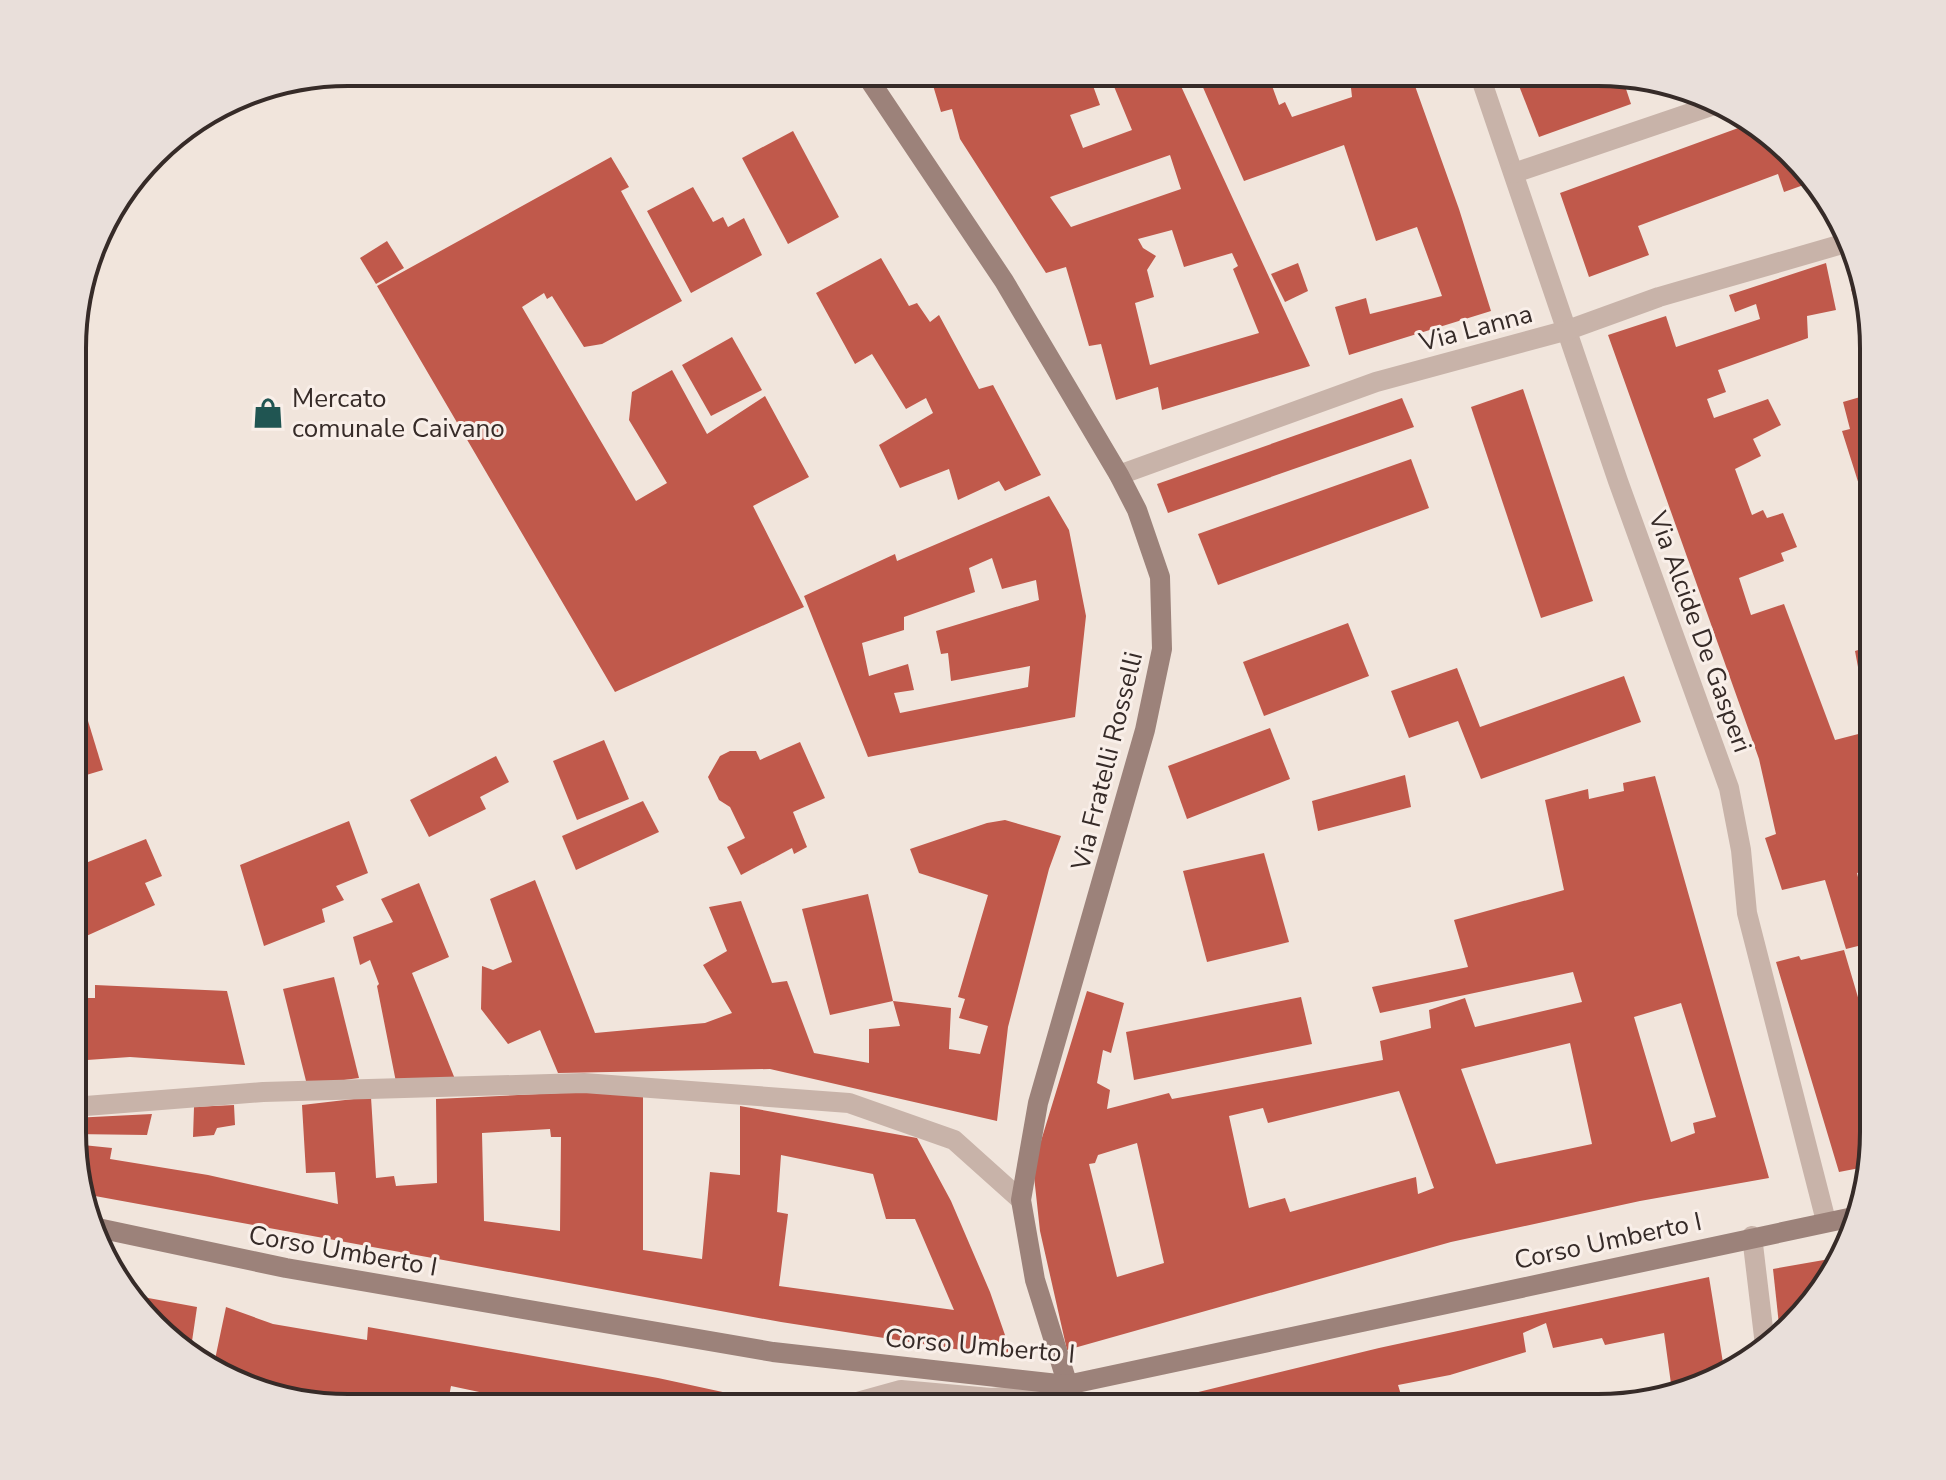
<svg xmlns="http://www.w3.org/2000/svg" width="1946" height="1480" font-family="'Nunito Sans',sans-serif">
<style>
.building{fill:#c0594b;fill-rule:evenodd}
.lines{fill:none;stroke-linecap:round;stroke-linejoin:round}
.street{stroke:#c8b3a9;stroke-width:20}
.secondary{stroke:#9c827a;stroke-width:20}
.labels{text-anchor:middle;dominant-baseline:central;stroke-width:6;stroke-linejoin:round;paint-order:stroke}
.street-label{font-size:26px;fill:#362b28;stroke:#f9efe9}
.poi-label{font-size:26px;fill:#362b28;stroke:#f9efe9;text-anchor:start}
.rim{fill:none;stroke:#362b28;stroke-width:4}
</style>
<rect width="100%" height="100%" fill="#f1e5dc"/>
<g class="building">
<path d="M916 72H1021L1023 80 1043 72H1088L1100 105 1070 115 1083 148 1132 130 1108 72H1146L1151 85 1170 78 1174 85 1180 84 1310 366 1162 410 1158 387 1116 400 1101 344 1089 346 1066 267 1046 273 960 139 952 109 941 112 932 82 921 86ZM1170 155 1181 189 1071 227 1050 197ZM1172 230 1184 267 1232 253 1238 266 1233 269 1259 333 1150 365 1135 303 1154 297 1147 270 1156 256 1143 248 1138 239Z"/>
<polygon points="1209,72 1267,72 1279,105 1285,102 1292,117 1352,97 1350,79 1339,83 1336,72 1410,72 1459,209 1491,311 1349,355 1335,307 1366,298 1370,314 1442,296 1417,227 1376,241 1344,145 1244,181 1198,76"/>
<polygon points="1514,73 1621,74 1631,104 1539,137"/>
<polygon points="1752,123 1780,140 1812,182 1784,192 1778,174 1638,226 1649,255 1589,277 1560,193"/>
<polygon points="793,131 839,217 788,244 742,158"/>
<polygon points="611,157 629,187 621,191 682,301 602,344 584,347 552,296 547,299 544,293 522,307 636,501 667,483 629,420 632,392 672,370 707,434 765,396 809,477 753,506 804,607 615,692 377,286"/>
<polygon points="693,187 713,222 723,217 728,227 744,218 762,255 691,293 647,211"/>
<polygon points="387,241 404,268 376,284 360,258"/>
<polygon points="881,258 909,306 917,303 930,322 939,315 979,389 993,385 1041,475 1005,491 999,481 958,500 949,469 900,488 879,445 933,413 926,398 906,409 872,354 855,364 816,293"/>
<polygon points="1298,263 1308,291 1285,302 1271,274"/>
<polygon points="1826,263 1836,310 1807,316 1808,338 1718,370 1726,392 1707,399 1714,418 1768,399 1781,425 1753,439 1761,456 1735,469 1752,515 1763,510 1767,518 1783,513 1797,547 1781,553 1784,561 1739,578 1751,615 1784,604 1835,740 1870,731 1855,651 1874,645 1874,869 1857,873 1866,910 1874,908 1874,942 1846,949 1825,880 1782,890 1765,838 1776,834 1759,759 1608,335 1666,316 1676,347 1760,319 1756,304 1735,312 1729,295"/>
<polygon points="1860,287 1874,347 1874,360 1851,289"/>
<polygon points="732,337 762,390 711,416 682,365"/>
<polygon points="1523,389 1593,601 1541,618 1471,407"/>
<polygon points="1874,393 1874,529 1873,529 1842,431 1850,429 1843,402"/>
<polygon points="1402,398 1414,427 1168,513 1157,484"/>
<polygon points="1411,459 1429,508 1218,585 1198,534"/>
<path d="M1049 496 1069 530 1086 616 1075 717 868 757 804 596 895 554 897 561ZM992 558 1002 589 1036 580 1039 600 936 631 941 654 948 653 951 681 1030 666 1028 687 900 713 894 693 914 690 908 664 869 676 862 643 904 630V617L975 592 969 568Z"/>
<polygon points="1348,623 1369,676 1264,716 1243,662"/>
<polygon points="1457,668 1480,727 1624,676 1641,722 1481,779 1458,721 1409,738 1391,691"/>
<polygon points="74,675 103,770 73,779"/>
<polygon points="1270,728 1290,779 1187,819 1168,766"/>
<polygon points="604,740 629,799 577,820 553,761"/>
<polygon points="800,742 825,798 793,812 807,847 794,854 792,848 741,875 727,847 745,838 730,807 719,800 708,777 720,756 730,751 756,751 760,760"/>
<polygon points="496,756 509,782 480,797 486,809 429,837 410,800"/>
<polygon points="1405,775 1411,807 1318,831 1312,801"/>
<path d="M1655 776 1769 1178 1640 1201 1451 1242 1067 1350 1040 1231 1033 1167 1087 991 1124 1003 1111 1053 1103 1050 1097 1083 1110 1090 1107 1109 1169 1093 1172 1099 1383 1060 1380 1041 1431 1028 1429 1010 1465 998 1475 1027 1582 1002 1573 972 1380 1013 1372 987 1468 967 1454 920 1564 890 1545 800 1588 789 1589 799 1624 791 1623 783ZM1681 1003 1716 1117 1693 1123 1695 1133 1671 1142 1634 1017ZM1570 1043 1592 1144 1496 1164 1461 1069ZM1399 1091 1434 1188 1418 1194 1416 1177 1290 1212 1285 1198 1249 1208 1229 1116 1263 1108 1268 1123ZM1137 1143 1164 1263 1117 1277 1089 1164 1095 1163 1098 1155Z"/>
<polygon points="643,801 659,832 576,870 562,836"/>
<polygon points="1005,820 1061,836 1049,869 1008,1027 997,1121 770,1069 558,1073 540,1030 508,1044 481,1009 482,966 493,970 512,962 490,899 535,880 595,1033 705,1023 732,1013 703,965 727,951 709,907 741,901 772,983 787,981 814,1053 869,1063 869,1029 900,1026 893,1001 830,1015 802,909 868,894 893,1001 951,1008 949,1049 980,1054 988,1026 959,1018 965,999 958,997 988,895 919,873 910,849 987,823"/>
<polygon points="349,821 368,873 336,886 344,900 322,909 325,922 264,946 240,865"/>
<polygon points="146,839 162,876 145,883 155,905 73,942 73,868"/>
<polygon points="1264,853 1289,942 1207,962 1183,871"/>
<polygon points="419,883 449,957 412,973 455,1079 396,1082 377,986 379,984 370,960 360,965 353,937 393,922 381,899"/>
<polygon points="1844,950 1873,1048 1873,1151 1870,1166 1839,1172 1776,962 1799,956 1801,960"/>
<polygon points="334,977 359,1078 307,1085 283,989"/>
<polygon points="95,985 227,991 245,1065 130,1057 87,1060 85,1096 73,1096 73,1060 84,1059 84,1044 79,1044 79,998 95,998"/>
<polygon points="1301,997 1312,1044 1134,1080 1126,1032"/>
<path d="M643 1089V1250L702 1259 710 1172 740 1175V1106L917 1138 951 1201 990 1292 1013 1358 781 1322 84 1194 73 1151V1144L112 1148 110 1159 208 1175 338 1204 335 1172 306 1173 302 1105 371 1097 376 1178 394 1176 396 1186 437 1183 436 1099ZM550 1129 551 1137H561L560 1231 484 1221 482 1133ZM781 1155 873 1174 886 1219H915L954 1310 779 1286 788 1214 777 1212Z"/>
<polygon points="234,1105 235,1125 217,1128 214,1135 193,1137 194,1107"/>
<polygon points="152,1114 147,1135 73,1134 73,1118"/>
<polygon points="1841,1257 1806,1314 1780,1334 1773,1269"/>
<polygon points="1709,1277 1725,1375 1672,1391 1664,1333 1605,1345 1602,1338 1553,1348 1546,1323 1523,1333 1526,1352 1450,1375 1398,1385 1405,1408 1133,1408 1379,1348"/>
<polygon points="132,1295 197,1307 190,1355 166,1340"/>
<polygon points="226,1307 273,1324 367,1340 368,1327 658,1378 755,1399 756,1408 481,1408 484,1393 451,1386 447,1407 330,1407 243,1387 213,1369"/>
</g>
<g class="lines">
<g class="street">
<polyline points="1479,73 1618,481 1729,788 1741,850 1747,913 1826,1221"/>
<polyline points="1514,173 1720,103"/>
<polyline points="1119,475 1376,382 1568,330 1659,297 1849,242"/>
<polyline points="73,1107 263,1092 584,1083 849,1103 954,1140 1021,1200"/>
<polyline points="1752,1236 1765,1345"/>
<polyline points="836,1408 901,1390 991,1398 1033,1395 1067,1385"/>
</g>
<g class="secondary">
<polyline points="864,72 1004,281 1119,475 1137,510 1160,577 1162,649 1145,730 1038,1103 1021,1200 1035,1280 1075,1408"/>
<polyline points="93,1227 286,1268 773,1352 1067,1385 1858,1216"/>
</g>
</g>
<defs>
<symbol id="shop-bare" viewBox="-9 -9 18 18"><path d="M-5-2.5h2.3a2.7 3.5 0 0 1 5.4 0H5L5.5 6h-11ZM-1.5-2.5h3a1.5 2.3 0 0 0-3 0Z" fill="#205552" stroke="#f9efe9" stroke-width="2.5" paint-order="stroke"/></symbol>
</defs>
<g fill-rule="evenodd">
<use href="#shop-bare" x="246" y="391" width="44" height="44"/>
</g>
<g class="labels">
<g class="street-label">
<text transform="translate(1476 328) rotate(-15)">Via Lanna</text>
<text transform="translate(1700 632) rotate(70)">Via Alcide De Gasperi</text>
<text transform="translate(1107 761) rotate(-76)">Via Fratelli Rosselli</text>
<text transform="translate(1608 1241) rotate(-12)">Corso Umberto I</text>
<text transform="translate(343 1251) rotate(10)">Corso Umberto I</text>
<text transform="translate(980 1346) rotate(5)">Corso Umberto I</text>
</g>
<g class="poi-label">
<text x="292" y="398">Mercato<tspan x="292" dy="30">comunale Caivano</tspan></text>
</g>
</g>
<path d="M0 0H1946V1480H0ZM348 86H1598A262 262 0 0 1 1860 348V1132A262 262 0 0 1 1598 1394H348A262 262 0 0 1 86 1132V348A262 262 0 0 1 348 86Z" fill="#e9dfda" fill-rule="evenodd"/>
<path class="rim" d="M348 86H1598A262 262 0 0 1 1860 348V1132A262 262 0 0 1 1598 1394H348A262 262 0 0 1 86 1132V348A262 262 0 0 1 348 86Z"/>
</svg>
